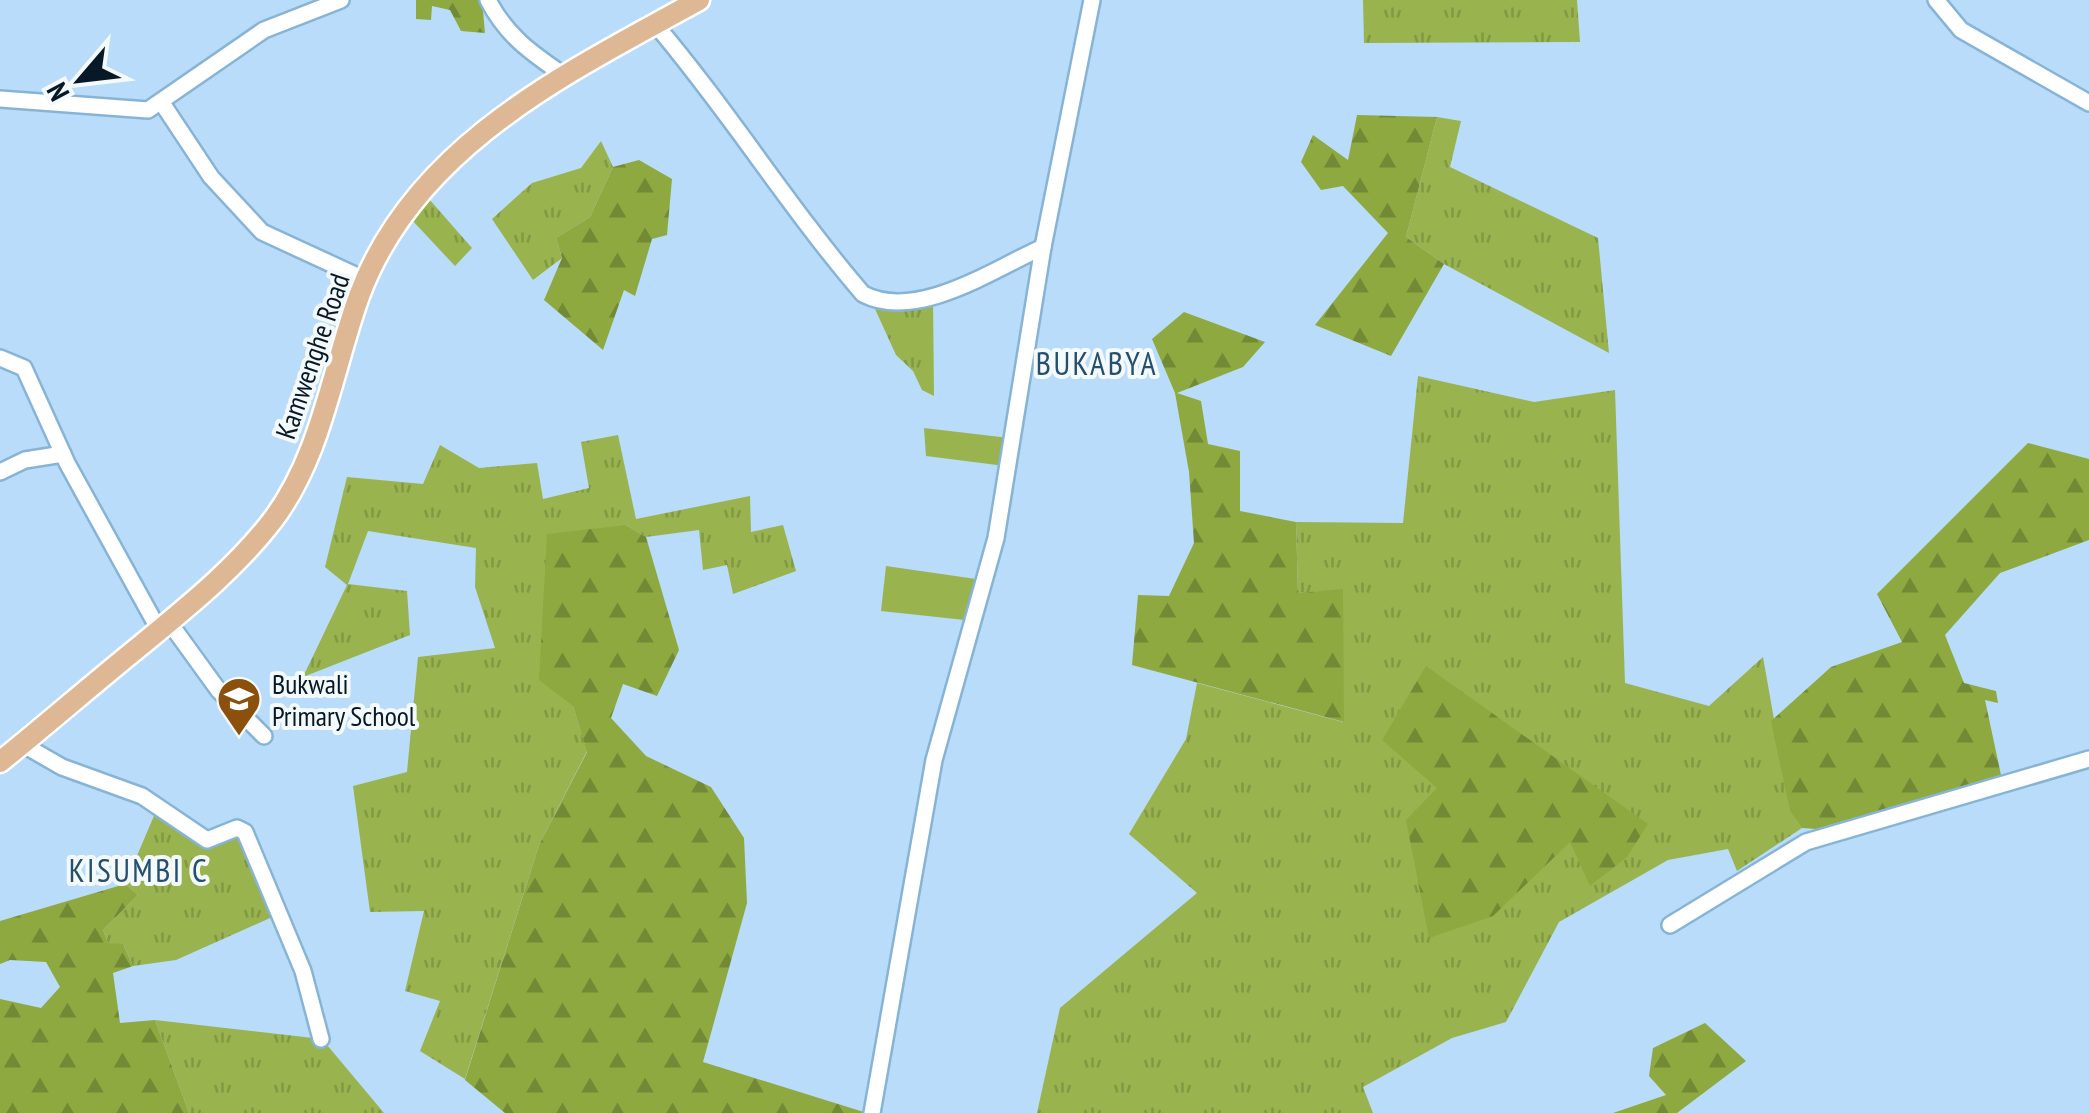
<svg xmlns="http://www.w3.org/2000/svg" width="2089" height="1113" font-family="'PT Sans Narrow',sans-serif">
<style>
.grass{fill:url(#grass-tufts)}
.forest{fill:url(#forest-firs)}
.garden{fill:#99b34e}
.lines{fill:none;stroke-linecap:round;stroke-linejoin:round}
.minor-casing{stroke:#87b4d6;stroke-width:20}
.major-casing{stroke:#fff;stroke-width:25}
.minor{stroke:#fff;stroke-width:15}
.major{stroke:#deb895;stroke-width:20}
.labels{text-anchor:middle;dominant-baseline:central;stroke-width:8;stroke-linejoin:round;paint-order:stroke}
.street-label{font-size:28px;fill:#071926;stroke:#f4f9fc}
.poi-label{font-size:28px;fill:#071926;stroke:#f4f9fc;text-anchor:start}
.quarter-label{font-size:32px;letter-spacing:2.5px;fill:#244f6d;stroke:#f4f9fc}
</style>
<defs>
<pattern id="grass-tufts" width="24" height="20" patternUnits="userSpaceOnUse" patternTransform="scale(2.5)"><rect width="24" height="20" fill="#99b34e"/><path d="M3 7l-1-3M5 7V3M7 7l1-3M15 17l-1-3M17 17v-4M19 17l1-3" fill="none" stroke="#829944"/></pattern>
<pattern id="forest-firs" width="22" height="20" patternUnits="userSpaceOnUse" patternTransform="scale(2.5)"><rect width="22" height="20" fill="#8ea93f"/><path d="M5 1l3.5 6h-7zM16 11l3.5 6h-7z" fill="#728935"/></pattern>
</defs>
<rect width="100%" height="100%" fill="#b8dcf9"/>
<g class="grass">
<polygon points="1363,0 1577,0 1580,42 1364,43"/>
<polygon points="1437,117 1461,121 1450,167 1598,238 1609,353 1444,264 1406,237"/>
<polygon points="601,141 613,167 590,217 556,238 562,258 533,280 492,219 532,183 581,168"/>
<polygon points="429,199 472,248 455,266 411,219"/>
<polygon points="870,298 933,301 934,396 922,390 913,371 896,355"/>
<polygon points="1418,376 1534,402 1615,390 1625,683 1709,706 1763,657 1790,810 1802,828 1737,871 1728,849 1668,860 1559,922 1506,1022 1452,1038 1363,1087 1373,1113 1037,1113 1060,1008 1197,893 1129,834 1186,739 1197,683 1343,722 1343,590 1298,593 1296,522 1403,523"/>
<polygon points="618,435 636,519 750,496 751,532 783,525 796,571 733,594 727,565 703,570 699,530 646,537 626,525 573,706 587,751 539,845 465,1079 420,1051 440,1001 405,991 424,911 370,912 353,786 407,772 418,657 495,648 475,587 476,548 368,531 348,584 407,591 410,635 303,677 347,585 325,567 347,477 423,484 440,445 479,468 537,463 543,499 589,488 581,442"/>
<polygon points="159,804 211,841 239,831 279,914 176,960 133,966 124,946 108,943 103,930 138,895 125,884"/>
<polygon points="155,1020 322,1039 384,1113 189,1113"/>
</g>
<g class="forest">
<polygon points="416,0 482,0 485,33 461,31 450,10 432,6 431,20 416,19"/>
<polygon points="1357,115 1437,117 1406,237 1444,264 1391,356 1315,325 1388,233 1343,186 1321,190 1301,162 1313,135 1348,160"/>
<polygon points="639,160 672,179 667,235 652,239 635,296 624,290 603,350 544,300 562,258 556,238 590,217 613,167"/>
<polygon points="1184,312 1265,342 1243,367 1177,393 1201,401 1208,444 1240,451 1240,511 1296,522 1298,593 1343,589 1344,722 1132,665 1138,595 1169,596 1194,543 1189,472 1175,393 1152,339"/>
<polygon points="2028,443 2089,459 2089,540 2000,573 1945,635 1964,683 1996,691 1998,703 1985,700 2001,775 1816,829 1802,828 1790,811 1771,721 1831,667 1902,642 1877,594"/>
<polygon points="626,525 646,537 679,650 657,696 623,684 611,718 646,756 711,787 744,838 747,903 703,1062 867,1113 505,1113 465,1080 539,845 587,752 573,706 539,680 547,534"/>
<polygon points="1426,666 1648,824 1627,857 1590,886 1570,842 1493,916 1429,938 1406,820 1437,788 1382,740"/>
<polygon points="125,884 138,895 103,930 108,943 123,944 133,966 113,973 120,1023 155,1020 189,1113 0,1113 0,999 41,1008 60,987 46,962 10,960 0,964 0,921"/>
<polygon points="1705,1023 1746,1061 1677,1113 1613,1113 1666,1095 1649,1076 1653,1048"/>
</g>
<g class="garden">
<polygon points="924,428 1009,438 1005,466 926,456"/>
<polygon points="886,566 976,579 965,620 881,611"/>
</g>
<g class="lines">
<defs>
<g id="minor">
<path d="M488 0C506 35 530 52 562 74"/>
<polyline points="1936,0 1961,30 2089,103"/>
<path d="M655 24C729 111 789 208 863 294 917 322 994 269 1043 247"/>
<polyline points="0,99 148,110 264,30 341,0"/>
<polyline points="162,103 211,177 262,232 366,280"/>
<polyline points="0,358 24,368 67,463 159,630"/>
<polyline points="0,472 25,460 63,454"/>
<polyline points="169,622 219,691 264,736"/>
<polyline points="22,744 62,767 142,796 207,840 237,828 245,832 303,971 321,1039"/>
<polyline points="1670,925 1806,842 2089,759"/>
<polyline points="872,1113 934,760 996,538 1043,247 1092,0"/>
</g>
<path id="major" d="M0 762C47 724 93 684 140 646 186 608 235 569 272 521 321 457 332 371 359 296 415 145 567 73 699 0"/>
</defs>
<use href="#minor" class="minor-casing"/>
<use href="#major" class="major-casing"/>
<use href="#minor" class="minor"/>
<use href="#major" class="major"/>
</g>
<defs>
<symbol id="school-pin" viewBox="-11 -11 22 30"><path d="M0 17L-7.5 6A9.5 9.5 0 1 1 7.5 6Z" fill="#8b500c" stroke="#f4f9fc"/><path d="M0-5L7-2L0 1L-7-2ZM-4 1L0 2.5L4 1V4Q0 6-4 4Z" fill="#fff"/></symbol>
</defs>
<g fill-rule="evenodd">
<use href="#school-pin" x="214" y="674" width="50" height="68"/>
</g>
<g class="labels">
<g class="street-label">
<text transform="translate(312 356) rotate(-71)">Kamwenghe Road</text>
</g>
<g class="poi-label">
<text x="272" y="683">Bukwali<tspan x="272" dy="32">Primary School</tspan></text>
</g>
<g class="quarter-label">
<text x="1097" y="363">BUKABYA</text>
<text x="139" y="870">KISUMBI C</text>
</g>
</g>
<g transform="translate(80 80) rotate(242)" stroke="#f4f9fc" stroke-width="8" paint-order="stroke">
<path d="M0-8L18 38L0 25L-18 38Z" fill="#071926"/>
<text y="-15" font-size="28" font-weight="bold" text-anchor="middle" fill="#071926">N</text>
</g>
</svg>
